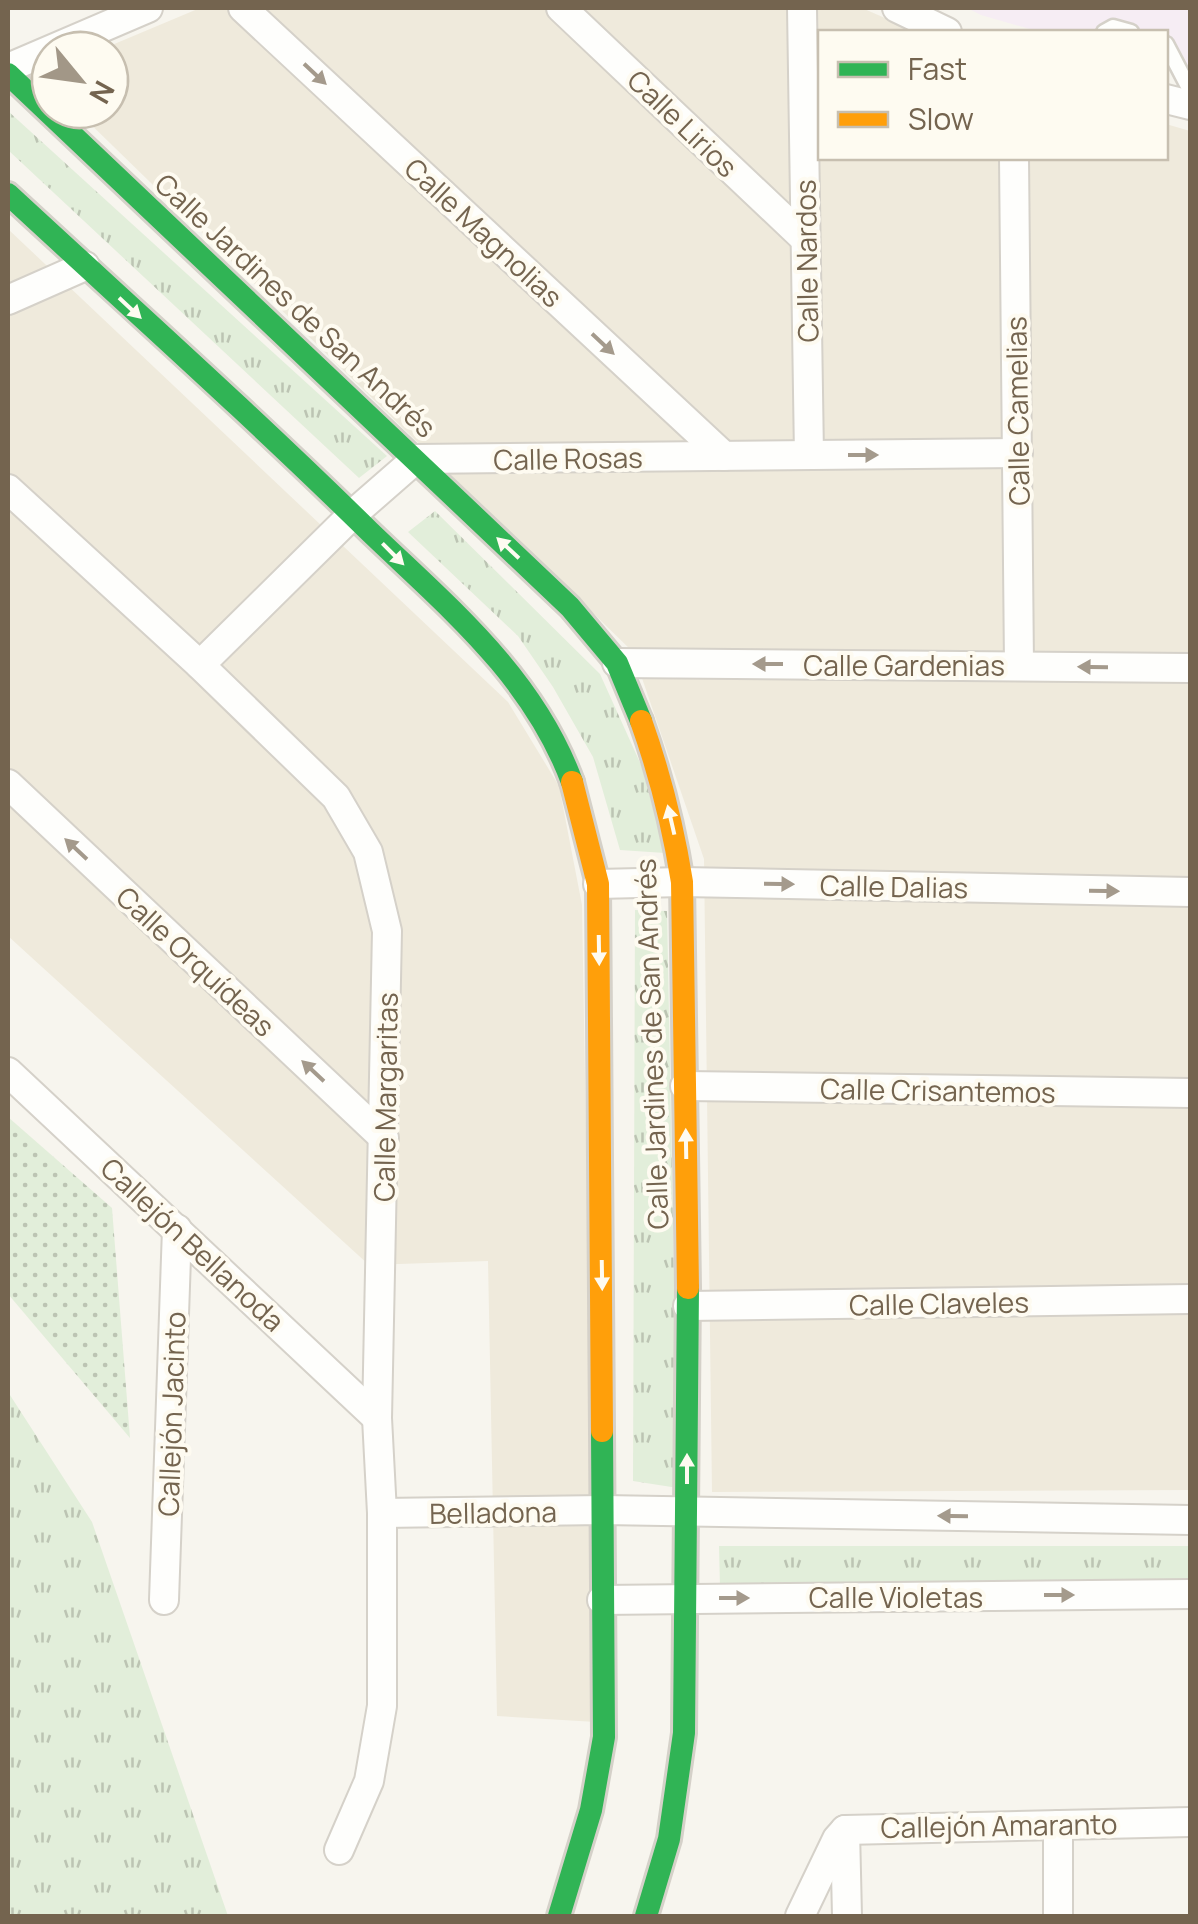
<svg xmlns="http://www.w3.org/2000/svg" width="1198" height="1924" font-family="Manrope,sans-serif">
<style>
.residential{fill:#efeadc}
.education{fill:#f6edf4}
.grass{fill:url(#grass-tufts)}
.park{fill:url(#park-dots)}
.lines{fill:none;stroke-linecap:round;stroke-linejoin:round}
.lane-casing{stroke:#d5d1c9;stroke-width:19}
.street-casing{stroke:#d5d1c9;stroke-width:32}
.fast-casing{stroke:#d5d1c9;stroke-width:28}
.slow-casing{stroke:#d5d1c9;stroke-width:28}
.lane{stroke:#fefefc;stroke-width:14}
.street{stroke:#fefefc;stroke-width:28}
.fast{stroke:#30b455;stroke-width:22}
.slow{stroke:#ff9f0a;stroke-width:22}
.oneway{fill:#a49a8c}
.oneway2{fill:#fefbf1}
.labels{text-anchor:middle;dominant-baseline:central;stroke-width:8;stroke-linejoin:round;paint-order:stroke}
.street-label{font-size:28px;fill:#74644f;stroke:#fefbf1}
</style>
<defs>
<pattern id="grass-tufts" width="24" height="20" patternUnits="userSpaceOnUse" patternTransform="scale(2.5)"><rect width="24" height="20" fill="#e2eeda"/><path d="M3 7l-1-3M5 7V3M7 7l1-3M15 17l-1-3M17 17v-4M19 17l1-3" fill="none" stroke="#bcc4b3"/></pattern>
<pattern id="park-dots" width="8" height="8" patternUnits="userSpaceOnUse" patternTransform="scale(2.5)"><rect width="8" height="8" fill="#e2eeda"/><path d="M2 2h.1M6 6h.1" fill="none" stroke="#bcc4b3" stroke-width="1.8" stroke-linecap="round"/></pattern>
</defs>
<rect width="100%" height="100%" fill="#f7f5ee"/>
<g class="residential">
<polygon points="200,8 862,8 917,32 820,32 820,158 1166,158 1166,124 1190,131 1190,1490 712,1492 704,859 633,652 76,110 110,110 110,50 100,50"/>
<polygon points="8,229 508,702 559,786 582,905 596,1722 497,1716 488,1261 369,1265 8,936"/>
</g>
<polygon class="education" points="967,8 1190,8 1190,77 1166,70 1166,32 1040,32 981,15"/>
<g class="grass">
<polygon points="8,111 387,456 359,478 8,150"/>
<polygon points="435,511 600,674 642,767 665,853 620,850 593,757 553,687 518,636 408,532"/>
<polygon points="635,910 667,911 678,1488 633,1481"/>
<polygon points="8,1392 92,1522 228,1916 8,1916"/>
<polygon points="719,1546 1190,1546 1190,1586 720,1587"/>
</g>
<polygon class="park" points="8,1117 112,1208 130,1438 8,1294"/>
<g class="lines">
<defs>
<g id="lane">
<polyline points="1104,32 1113,27 1131,32"/>
<polyline points="1166,44 1190,90"/>
</g>
<g id="street">
<polyline points="243,8 724,456"/>
<polyline points="561,8 805,239"/>
<polyline points="802,8 809,455"/>
<polyline points="897,8 947,32"/>
<polyline points="8,68 148,8"/>
<polyline points="1166,99 1190,105"/>
<polyline points="1014,158 1019,665"/>
<polyline points="8,300 85,266"/>
<polyline points="8,489 200,665 336,797 368,852 387,931 377,1418 382,1513 382,1706 369,1781 339,1850"/>
<polyline points="617,663 1190,668"/>
<polyline points="200,665 353,514 416,459 1018,453"/>
<polyline points="8,784 384,1138"/>
<polyline points="598,884 682,882 1190,892"/>
<polyline points="8,1072 377,1418"/>
<polyline points="685,1086 1190,1093"/>
<polyline points="688,1306 1190,1299"/>
<polyline points="382,1513 604,1510 1190,1520"/>
<polyline points="164,1600 177,1229"/>
<polyline points="602,1600 1190,1594"/>
<polyline points="1058,1825 1058,1916"/>
<polyline points="845,1830 847,1916"/>
<polyline points="800,1916 837,1839 845,1830 1190,1822"/>
</g>
<g id="fast">
<polyline points="8,74 570,607 617,663 641,721"/>
<path d="M8 194C129 306 251 415 369 531 448 607 533 676 572 782"/>
<polyline points="559,1916 591,1810 604,1737 602,1431"/>
<polyline points="646,1916 669,1839 684,1733 688,1288"/>
</g>
<g id="slow">
<path d="M641 721C660 774 673 826 682 882L688 1288"/>
<polyline points="572,782 598,884 602,1431"/>
</g>
</defs>
<use href="#lane" class="lane-casing"/>
<use href="#street" class="street-casing"/>
<use href="#fast" class="fast-casing"/>
<use href="#slow" class="slow-casing"/>
<use href="#lane" class="lane"/>
<use href="#street" class="street"/>
<use href="#fast" class="fast"/>
<use href="#slow" class="slow"/>
</g>
<defs><path id="oneway-solid" d="M-6-.8H1V-3.2L6.5 0L1 3.2V.8H-6Z" transform="scale(2.5)"/></defs>
<g class="oneway">
<use href="#oneway-solid" transform="translate(315 74) rotate(43)"/>
<use href="#oneway-solid" transform="translate(603 344) rotate(43)"/>
<use href="#oneway-solid" transform="translate(863 455)"/>
<use href="#oneway-solid" transform="translate(768 664) rotate(-180)"/>
<use href="#oneway-solid" transform="translate(1093 667) rotate(-179)"/>
<use href="#oneway-solid" transform="translate(76 849) rotate(-137)"/>
<use href="#oneway-solid" transform="translate(779 884) rotate(1)"/>
<use href="#oneway-solid" transform="translate(1104 891) rotate(1)"/>
<use href="#oneway-solid" transform="translate(313 1071) rotate(-137)"/>
<use href="#oneway-solid" transform="translate(953 1516) rotate(-179)"/>
<use href="#oneway-solid" transform="translate(1059 1595)"/>
<use href="#oneway-solid" transform="translate(734 1598)"/>
</g>
<g class="oneway2">
<use href="#oneway-solid" transform="translate(130 308) rotate(43)"/>
<use href="#oneway-solid" transform="translate(508 548) rotate(-137)"/>
<use href="#oneway-solid" transform="translate(393 554) rotate(45)"/>
<use href="#oneway-solid" transform="translate(671 820) rotate(-103)"/>
<use href="#oneway-solid" transform="translate(599 950) rotate(89)"/>
<use href="#oneway-solid" transform="translate(686 1144) rotate(-91)"/>
<use href="#oneway-solid" transform="translate(602 1275) rotate(89)"/>
<use href="#oneway-solid" transform="translate(687 1469) rotate(-90)"/>
</g>
<g class="labels">
<g class="street-label">
<text transform="translate(683 123) rotate(44)">Calle Lirios</text>
<text transform="translate(484 232) rotate(43)">Calle Magnolias</text>
<text transform="translate(806 261) rotate(-91)">Calle Nardos</text>
<text transform="translate(296 305) rotate(43)">Calle Jardines de San Andrés</text>
<text transform="translate(1017 411) rotate(-91)">Calle Camelias</text>
<text transform="translate(568 458) rotate(-1)">Calle Rosas</text>
<text x="904" y="665">Calle Gardenias</text>
<text transform="translate(894 886) rotate(1)">Calle Dalias</text>
<text transform="translate(196 961) rotate(43)">Calle Orquídeas</text>
<text transform="translate(651 1044) rotate(-92)">Calle Jardines de San Andrés</text>
<text transform="translate(938 1090) rotate(1)">Calle Crisantemos</text>
<text transform="translate(385 1097) rotate(-89)">Calle Margaritas</text>
<text transform="translate(193 1244) rotate(43)">Callejón Bellanoda</text>
<text transform="translate(939 1303) rotate(-1)">Calle Claveles</text>
<text transform="translate(171 1414) rotate(-88)">Callejón Jacinto</text>
<text transform="translate(493 1512) rotate(-1)">Belladona</text>
<text x="896" y="1597">Calle Violetas</text>
<text transform="translate(999 1825) rotate(-1)">Callejón Amaranto</text>
</g>
</g>
<rect width="1198" height="1924" fill="none" stroke="#74644f" stroke-width="20"/>
<rect x="818" y="30" width="350" height="130" fill="#fefbf1" stroke="#c7bfb0" stroke-width="2.5"/>
<rect x="838" y="62" width="50" height="15" fill="#30b455" stroke="#c7bfb0" stroke-width="2.5"/>
<text x="908" y="80" font-size="30" fill="#74644f">Fast</text>
<rect x="838" y="112" width="50" height="15" fill="#ff9f0a" stroke="#c7bfb0" stroke-width="2.5"/>
<text x="908" y="130" font-size="30" fill="#74644f">Slow</text>
<g transform="translate(80 80) rotate(119)"><circle r="48" fill="#fefbf1" stroke="#c7bfb0" stroke-width="2.5"/>
<path d="M0-8L18 38L0 25L-18 38Z" fill="#a29787"/>
<text y="-15" font-size="28" font-weight="bold" text-anchor="middle" fill="#74644f">N</text>
</g>
</svg>
